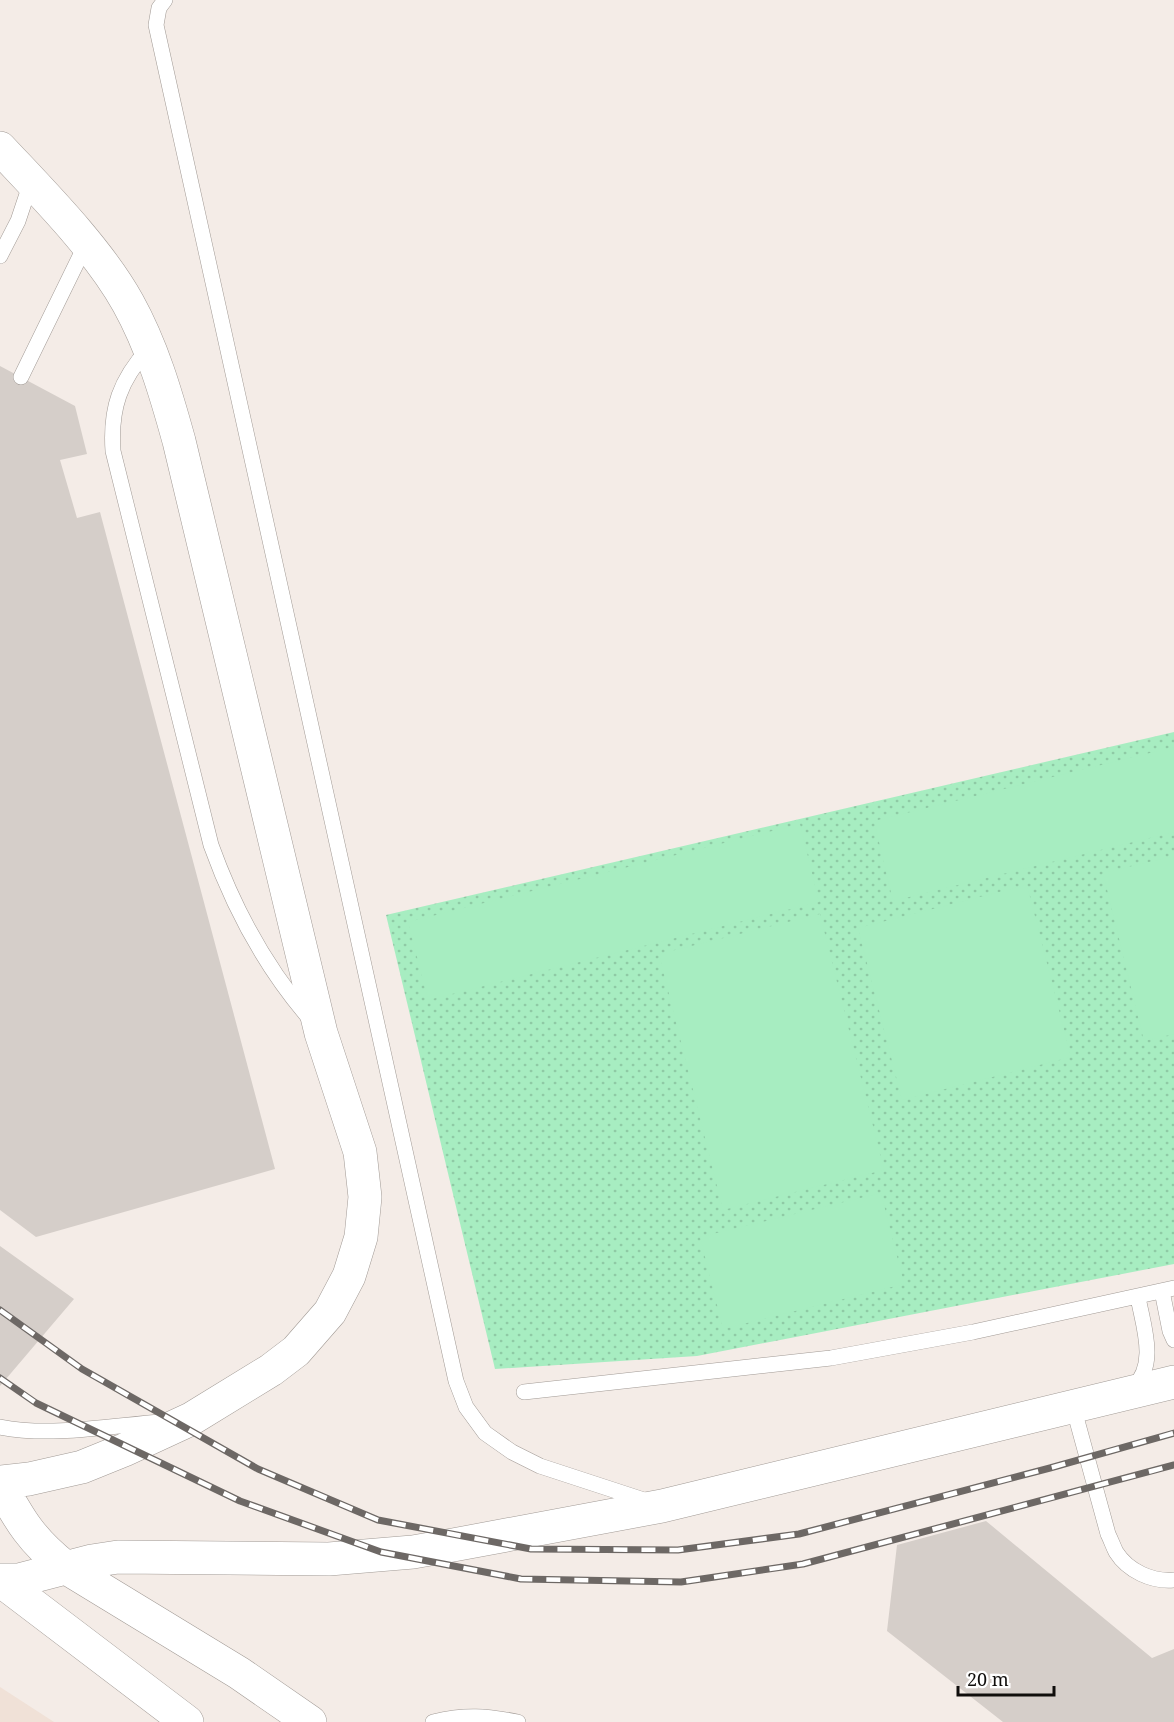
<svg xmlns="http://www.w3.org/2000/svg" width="1174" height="1722" viewBox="0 0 1174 1722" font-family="'Noto Serif',serif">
<defs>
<pattern id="green-dots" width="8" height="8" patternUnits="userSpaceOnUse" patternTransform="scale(1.5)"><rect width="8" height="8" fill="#a7edc1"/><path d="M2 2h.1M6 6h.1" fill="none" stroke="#8fcaa5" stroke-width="1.8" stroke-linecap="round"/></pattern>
</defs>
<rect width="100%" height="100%" fill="#f4ece7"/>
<path fill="#f0e1d7" d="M 0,1687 L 54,1722 L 0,1722 Z"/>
<path fill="url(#green-dots)" d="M 1174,732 L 1174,1264 L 697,1356 L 495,1369 L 386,915 Z"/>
<path fill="#a7edc1" d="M 1174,747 L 1174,832 L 893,901 L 874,821 Z
M 800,824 L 819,902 L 428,1000 L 408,922 Z
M 1174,856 L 1174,1034 L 1144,1041 L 1103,873 Z
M 1027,885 L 1071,1057 L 902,1100 L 858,928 Z
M 820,914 L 884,1170 L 723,1210 L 659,954 Z
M 881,1193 L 904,1284 L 723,1329 L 700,1237 Z"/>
<path fill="#d5cec9" d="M 0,366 L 75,406 L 87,454 L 60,460 L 77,518 L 100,512 L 275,1169 L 36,1237 L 0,1210 Z
M 0,1246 L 74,1299 L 0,1386 Z
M 986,1521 L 1152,1658 L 1174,1649 L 1174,1722 L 1003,1722 L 887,1631 L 897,1545 Z"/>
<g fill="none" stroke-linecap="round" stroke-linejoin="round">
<g stroke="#a19a95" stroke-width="16">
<path id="lane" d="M 165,0 L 159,8 L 156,25 L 456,1381 L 466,1407 L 485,1433 L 512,1452 L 540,1466 L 650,1502
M 0,256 L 18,221 L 31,182
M 149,348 C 120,380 110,408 113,451 L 211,845 C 234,909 265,967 310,1019
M 21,377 L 86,244
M 1162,1291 L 1170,1331 L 1174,1340
M 1133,1388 C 1158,1364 1143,1326 1138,1297
M 524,1392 L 831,1358 L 973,1332 L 1174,1288
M 1073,1406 L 1108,1534 C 1111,1540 1113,1546 1116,1552 C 1128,1571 1152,1582 1174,1580
M 0,1427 C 50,1437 110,1426 161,1422
M 433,1722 C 466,1714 486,1716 518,1722"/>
</g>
<g stroke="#a19a95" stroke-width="34">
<path id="secondary" d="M 0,148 C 43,194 98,249 128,303 C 152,346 166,394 179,441 L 321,1033 L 360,1152 L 365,1197 L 361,1237 L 349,1276 L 330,1312 L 296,1351 L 271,1370 L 191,1419 L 124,1450 L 82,1467 L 29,1479 L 0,1482
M 0,1484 C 20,1521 32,1541 65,1567 L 239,1673 L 310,1722
M 0,1580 L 19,1580 L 92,1561 L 118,1557 L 329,1559 L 413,1552 L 453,1545 L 662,1506 L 1174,1382
M 0,1580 L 187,1722"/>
</g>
<use href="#lane" stroke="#fff" stroke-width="15"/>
<use href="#secondary" stroke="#fff" stroke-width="33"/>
<g stroke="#6d6865" stroke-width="7">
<path id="rail" d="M 0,1310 L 82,1369 L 258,1469 L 378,1520 L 531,1549 L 678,1550 L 799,1534 L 1050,1468 L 1174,1433
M 0,1378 L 36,1403 L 240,1501 L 381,1552 L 521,1579 L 681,1582 L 803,1564 L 1174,1465"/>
</g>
<use href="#rail" stroke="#fff" stroke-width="4.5" stroke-dasharray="14" stroke-linecap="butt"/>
</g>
<path d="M958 1686v9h96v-9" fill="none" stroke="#100e0c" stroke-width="3"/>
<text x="967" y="1686" font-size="18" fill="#100e0c" stroke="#ffffff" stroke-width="4.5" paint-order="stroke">20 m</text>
</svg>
